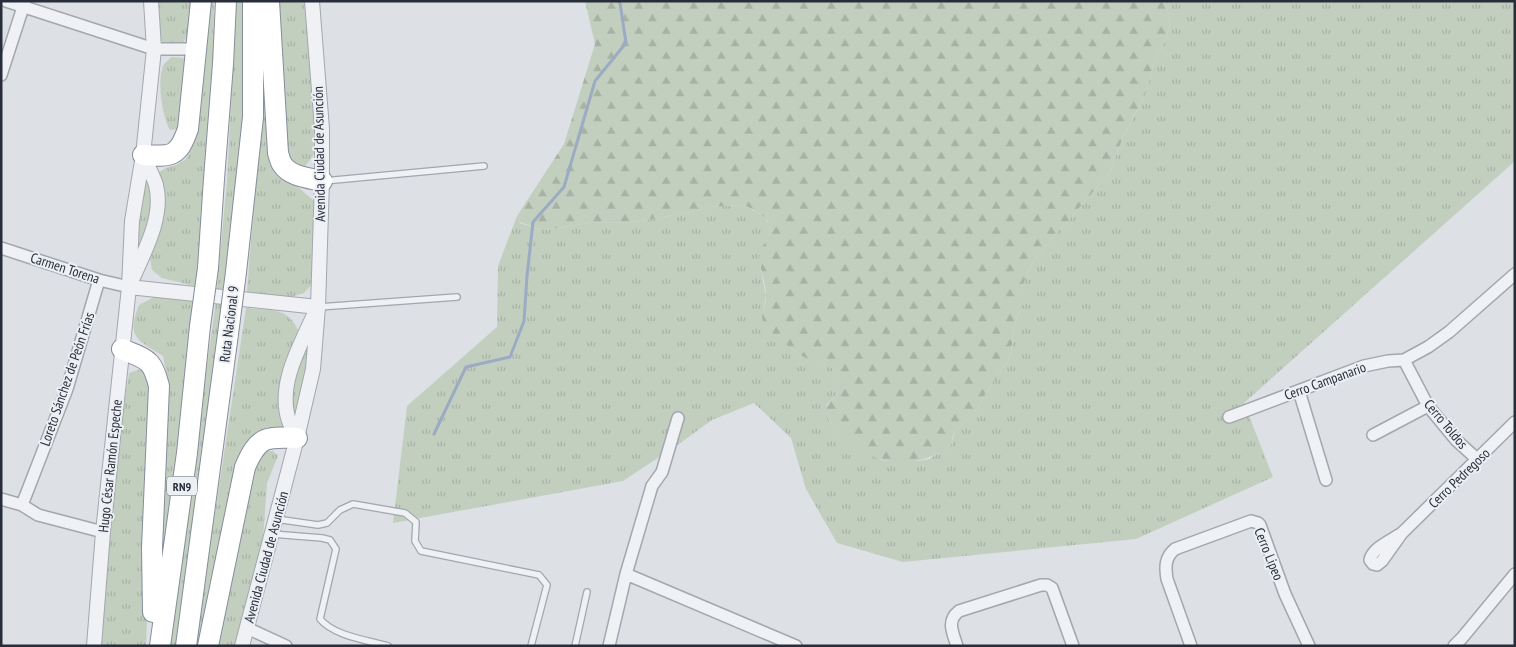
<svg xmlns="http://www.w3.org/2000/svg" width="1516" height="647" viewBox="0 0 1516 647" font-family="'PT Sans Narrow',sans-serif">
<defs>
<pattern id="grass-tufts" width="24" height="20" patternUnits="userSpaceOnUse" patternTransform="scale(1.25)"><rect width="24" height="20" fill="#c2cfbf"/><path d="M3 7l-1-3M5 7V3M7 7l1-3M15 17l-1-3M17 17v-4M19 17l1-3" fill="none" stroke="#a7b2a5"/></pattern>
<pattern id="forest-firs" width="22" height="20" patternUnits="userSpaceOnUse" patternTransform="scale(1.25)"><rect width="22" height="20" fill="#c2cfbf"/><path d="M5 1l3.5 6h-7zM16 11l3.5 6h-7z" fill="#a7b2a5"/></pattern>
</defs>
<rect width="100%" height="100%" fill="#dde0e5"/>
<path fill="url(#grass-tufts)" d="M 158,1 L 194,1 L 190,33 L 182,44 L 166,46 C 155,36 158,15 158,1 Z
M 207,1 L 214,1 L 213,119 L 199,287 L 162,278 L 152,270 L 150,258 L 158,233 L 156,174 L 166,168 L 176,165 L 186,159 L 194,143 L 201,77 Z
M 233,1 L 244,1 L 245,88 L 236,221 L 181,646 L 166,646 L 215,309 L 227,180 L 233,62 Z
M 262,1 L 281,172 L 314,201 L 318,214 L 314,273 L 311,285 L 304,293 L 291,297 L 247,292 L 260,125 Z
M 275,1 L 304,1 L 317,140 L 313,156 L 303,169 L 288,161 Z
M 1165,1 L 1515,1 L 1515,161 L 1244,403 L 1273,477 L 1136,539 L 903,562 L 837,543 L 806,489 L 791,438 L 754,403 L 712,420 L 676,446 L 623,481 L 393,523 L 407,406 L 497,327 L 498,266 L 517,216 L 520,223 L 541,230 L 546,230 L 588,223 L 636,222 L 696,211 L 709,207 L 742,205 L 746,206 L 763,216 L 769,224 L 770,229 L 760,265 L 766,296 L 763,311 L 765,326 L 796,352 L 829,365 C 835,370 842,383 838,392 C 835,397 830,401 826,405 L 828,419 L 839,433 L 857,448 L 882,460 L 891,461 L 917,461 L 929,459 L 951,445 L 955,432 L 973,414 L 980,405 L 985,394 L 1008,361 L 1011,352 L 1014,327 L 1020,309 L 1020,292 L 1030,267 L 1050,240 L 1074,214 L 1110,172 L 1123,137 L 1146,93 L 1155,59 L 1164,44 L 1169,29 L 1170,20 L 1165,6 Z
M 171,57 L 183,58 L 186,63 L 182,123 L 178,129 L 170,130 C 162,116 157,82 163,66 C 164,63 169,60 171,57 Z
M 149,179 L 153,217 L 137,264 C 137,236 132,203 149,179 Z
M 154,297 L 197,302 L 178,463 L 161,563 L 167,376 L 163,356 C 137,340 126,337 139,305 Z
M 246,308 C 270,311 287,306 298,330 L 288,426 L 256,437 L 206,646 L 195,646 Z
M 314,336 L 294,421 L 291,389 L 295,370 L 311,337 Z
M 141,369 L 151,372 L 156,388 L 146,646 L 101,646 C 108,554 113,463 129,373 Z
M 266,451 L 273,451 L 278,456 L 267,483 L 261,567 L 238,646 L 216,646 L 250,469 Z"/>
<path fill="url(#forest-firs)" d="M 585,1 L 1165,1 L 1165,6 L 1170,20 L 1169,29 L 1164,44 L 1155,59 L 1146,93 L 1123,137 L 1110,172 L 1074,214 L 1050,240 L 1030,267 L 1020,292 L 1020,309 L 1014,327 L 1011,352 L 1008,361 L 985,394 L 980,405 L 973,414 L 955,432 L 953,436 L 951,445 C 908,479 846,459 824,410 C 827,402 838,397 839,388 C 839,384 838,380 837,377 C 830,359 820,364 806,358 C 797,353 768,332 764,324 C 759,314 766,307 766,297 C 766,284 761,272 759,259 C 761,242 781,228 760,214 C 754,211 749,206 742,205 L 709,207 L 696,211 L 636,222 L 588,223 L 546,230 L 541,230 L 520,222 L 517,216 L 564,144 L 595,44 Z"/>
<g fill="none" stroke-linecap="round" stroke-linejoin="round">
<path stroke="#9babc3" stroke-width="3" d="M 434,434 L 466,367 L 510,357 L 524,321 L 527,276 L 533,222 L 564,187 L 595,81 L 626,43 L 620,3 L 618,1"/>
<g stroke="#a3a7ae" stroke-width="8">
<path id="service" d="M 324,181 L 484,166
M 319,307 L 457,297
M 276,519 L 318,525 L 327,523 L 340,510 L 353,504 L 405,513 L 416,522 L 415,541 L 421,551 L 539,575 L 547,585 L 531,646
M 272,534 L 322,538 L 330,540 L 336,549 L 320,619 C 334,636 367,640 388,646
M 575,646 L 587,592"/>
</g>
<g stroke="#a3a7ae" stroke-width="14">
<path id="minor" d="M 6,1 L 154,49 L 196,49
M 1,75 L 25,1
M 1,248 L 99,280 L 129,287
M 1404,360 L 1428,406 L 1456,440 L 1478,460
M 1299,391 L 1326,480
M 1229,417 L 1364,366 L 1388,361 L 1404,360 L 1428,347 L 1449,332 L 1515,274
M 1373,435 L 1428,406
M 1,499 L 22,505 L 38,515 L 103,532
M 22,505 L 67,389 L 99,280
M 1402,533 C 1392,540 1372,548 1370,560 L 1373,564 L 1377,565 L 1382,561 L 1402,533 L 1515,422
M 626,574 L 796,646
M 247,628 L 286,646
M 609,646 L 626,574 L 652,486 L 662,472 L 678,418
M 957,646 C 953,633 946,621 959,611 L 1041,585 L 1047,585 L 1052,588 L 1073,646
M 1191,646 L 1167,579 C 1165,567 1165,557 1175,549 L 1251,521 L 1258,523 L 1260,525 L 1285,594 L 1309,646
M 1454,646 L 1462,638 L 1515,574"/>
</g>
<g stroke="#a3a7ae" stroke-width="16">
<path id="tertiary" d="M 132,280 C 144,252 164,217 156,185 C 153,175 147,166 144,156
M 129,287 L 318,307
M 297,438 C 294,433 291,427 289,421 C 277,386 299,348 313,317
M 94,646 L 103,532 L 129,287 L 132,221 L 143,155 L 154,49 L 151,1
M 242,646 L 297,438 L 313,369 L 318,307 L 322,181 L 322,129 L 312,1"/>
</g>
<g stroke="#868d9b" stroke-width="22">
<path id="motorway" d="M 269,1 L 278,153 C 279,156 280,161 282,164 C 290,177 310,178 322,181
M 143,155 C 172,157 178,157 188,129 L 201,1
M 208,268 L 214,179 L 223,64 L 226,1
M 236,272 L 253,117 L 253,1
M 122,349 C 147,360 152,358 159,386 L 152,548 L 153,612
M 160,646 L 187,453 L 200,326
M 186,646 L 228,334
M 208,646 L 245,467 C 259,435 266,437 297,438"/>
</g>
<use href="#service" stroke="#eff1f4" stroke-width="5.5"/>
<use href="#minor" stroke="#eff1f4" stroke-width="11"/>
<use href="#tertiary" stroke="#eff1f4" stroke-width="14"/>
<use href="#motorway" stroke="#fff" stroke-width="20"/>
<g stroke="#868d9b" stroke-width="22" stroke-linecap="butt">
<path id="motorway-bridge" d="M 200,326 L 208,268
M 228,334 L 236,272"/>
</g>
<use href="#motorway-bridge" stroke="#fff" stroke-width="20"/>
</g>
<g text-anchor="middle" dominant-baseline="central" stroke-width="4" stroke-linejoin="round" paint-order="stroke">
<rect fill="#eceff3" stroke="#636772" stroke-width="1" x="167" y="476.5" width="30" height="19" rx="4"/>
<g font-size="12" font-weight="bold" fill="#282d3a">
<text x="182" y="486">RN9</text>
</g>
<g font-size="14" fill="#282d3a" stroke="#eceff3">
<text transform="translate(319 154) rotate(-91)">Avenida Ciudad de Asunción</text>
<text transform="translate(65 268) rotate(18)">Carmen Torena</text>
<text transform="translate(229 324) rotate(-83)">Ruta Nacional 9</text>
<text transform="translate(67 379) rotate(-71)">Loreto Sánchez de Peón Frías</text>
<text transform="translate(1325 381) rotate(-20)">Cerro Campanario</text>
<text transform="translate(1446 424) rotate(50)">Cerro Toldos</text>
<text transform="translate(110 466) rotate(-84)">Hugo César Ramón Espeche</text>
<text transform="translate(1459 478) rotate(-44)">Cerro Pedregoso</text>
<text transform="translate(1269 554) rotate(68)">Cerro Lipeo</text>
<text transform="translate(266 557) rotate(-75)">Avenida Ciudad de Asunción</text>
</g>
</g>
<rect width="1516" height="647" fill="none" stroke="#282d3a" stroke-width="5"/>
</svg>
